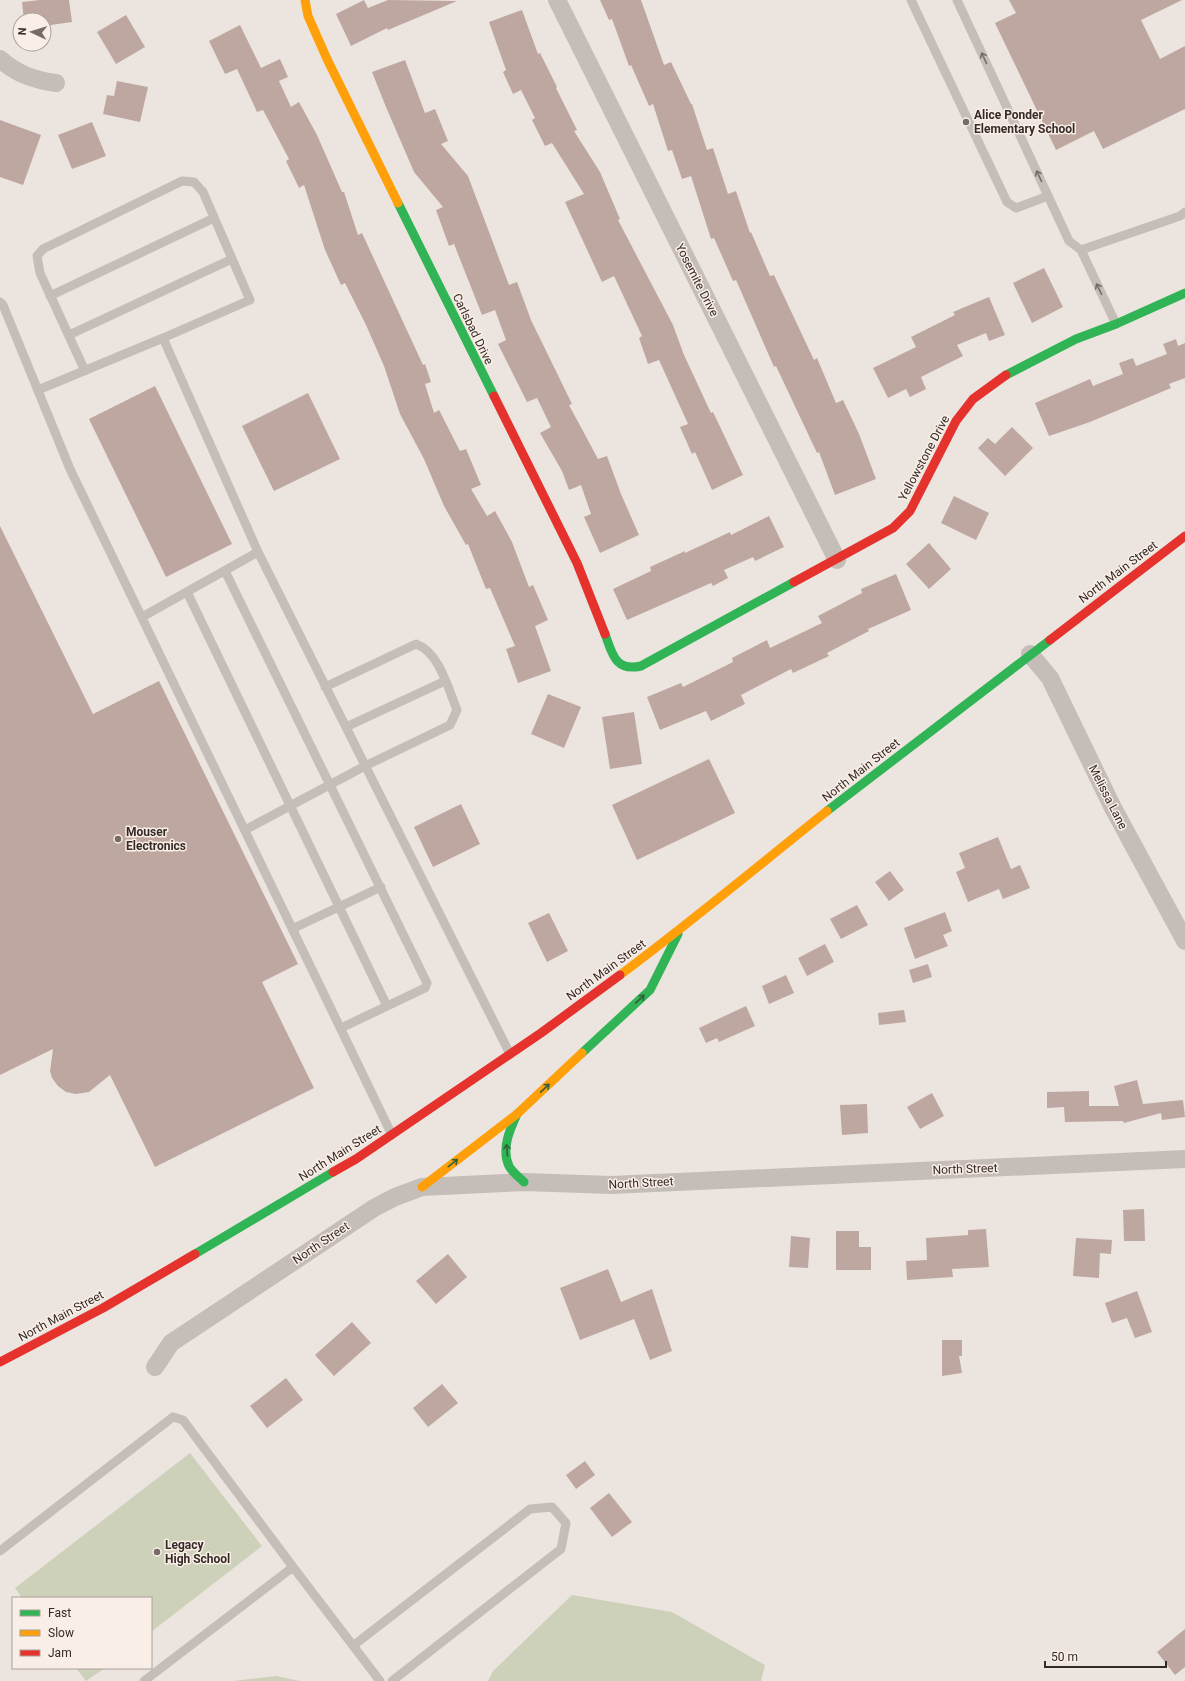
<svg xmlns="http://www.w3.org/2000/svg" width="1185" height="1681" viewBox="0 0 1185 1681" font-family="Roboto,sans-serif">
<rect width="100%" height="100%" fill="#ece5df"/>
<path fill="#ced1b9" d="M 190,1453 L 262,1546 L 151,1632 L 151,1598 L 22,1598 L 15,1588 Z
M 572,1595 L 672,1612 L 765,1665 L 761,1681 L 488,1681 L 493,1671 Z
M 76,1668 L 105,1668 L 86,1681 Z
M 276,1676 L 300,1681 L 233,1681 Z"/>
<path fill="#bfa7a1" d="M 40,0 L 69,0 L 72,22 L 44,26 L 44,20 L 24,20 L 22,2 Z
M 364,0 L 368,8 L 388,0 L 457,1 L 388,30 L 387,28 L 351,46 L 336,14 Z
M 600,0 L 641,0 L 664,65 L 671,62 L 691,104 L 692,104 L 707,150 L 713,148 L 728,194 L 736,191 L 750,233 L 751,232 L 770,276 L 774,275 L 814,360 L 817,358 L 836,403 L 843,400 L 859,434 L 876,479 L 835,495 L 819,452 L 817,453 L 776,366 L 774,367 L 736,280 L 733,281 L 714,238 L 711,239 L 691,176 L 682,179 L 672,150 L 668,151 L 653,104 L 649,106 L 631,65 L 629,66 L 612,19 L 609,20 Z
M 1009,0 L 1182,0 L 1141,20 L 1160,59 L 1185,46 L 1185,109 L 1103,149 L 1094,131 L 1056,150 L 995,23 L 1016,13 Z
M 522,10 L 538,54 L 540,53 L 557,87 L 556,88 L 577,130 L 574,131 L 600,172 L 620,219 L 618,220 L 673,325 L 684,355 L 711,413 L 713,412 L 743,475 L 712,490 L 695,452 L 692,454 L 680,427 L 688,424 L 659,360 L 648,364 L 639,338 L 642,336 L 614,276 L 602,282 L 565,202 L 584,194 L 552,143 L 545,146 L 532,120 L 535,118 L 521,90 L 513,94 L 503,72 L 506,70 L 489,22 Z
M 126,15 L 145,47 L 116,64 L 97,32 Z
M 240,25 L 261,68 L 280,59 L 288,77 L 279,81 L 291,107 L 299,102 L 317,135 L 342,192 L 344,192 L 358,235 L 362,233 L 423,365 L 425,364 L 431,382 L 425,384 L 434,413 L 439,410 L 460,451 L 466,449 L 481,485 L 471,489 L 487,516 L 495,511 L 512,542 L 529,587 L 533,585 L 548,620 L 535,626 L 551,671 L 518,683 L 506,649 L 515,646 L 490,588 L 486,589 L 468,544 L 466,545 L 444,506 L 424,459 L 400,414 L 384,366 L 366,325 L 345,283 L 341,285 L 325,250 L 304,185 L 299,188 L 286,161 L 289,159 L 263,110 L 257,112 L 237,69 L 225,74 L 209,41 Z
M 405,60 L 425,113 L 435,109 L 448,141 L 441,144 L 468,176 L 509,285 L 517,282 L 531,320 L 572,404 L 569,405 L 598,459 L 607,456 L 621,494 L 639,535 L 600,553 L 584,517 L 591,514 L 581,485 L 569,490 L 562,471 L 540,433 L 551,427 L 537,398 L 527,402 L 498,344 L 506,340 L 495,310 L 482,315 L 454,244 L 449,246 L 436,210 L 443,207 L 414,172 L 386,107 L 372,72 Z
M 117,81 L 148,87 L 140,122 L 103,114 L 107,95 L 114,96 Z
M 0,120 L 41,135 L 23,185 L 0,177 Z
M 92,122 L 106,156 L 72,169 L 58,135 Z
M 1044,268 L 1063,307 L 1032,323 L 1013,283 Z
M 989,297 L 1005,335 L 989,341 L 986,333 L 957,345 L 963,356 L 921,377 L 926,389 L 910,397 L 906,389 L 888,398 L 873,368 L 916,347 L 911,337 L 955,315 L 953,312 Z
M 1176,339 L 1178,346 L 1185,343 L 1185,378 L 1169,384 L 1171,388 L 1090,422 L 1049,436 L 1035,403 L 1090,379 L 1093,386 L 1123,374 L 1119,363 L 1133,358 L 1136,366 L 1167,354 L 1163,344 Z
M 155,386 L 232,544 L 166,577 L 89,419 Z
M 308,393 L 340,459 L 274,491 L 242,426 Z
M 1012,427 L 1033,448 L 1005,476 L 978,448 L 988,438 L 995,444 Z
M 954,496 L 989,513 L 976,540 L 941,523 Z
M 769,516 L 784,547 L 755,561 L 753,557 L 724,570 L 728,578 L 713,586 L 711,583 L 627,620 L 613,589 L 651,571 L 650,567 L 685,551 L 685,553 L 730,532 L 731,535 Z
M 0,526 L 93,714 L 159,681 L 298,964 L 262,982 L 314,1088 L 155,1167 L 110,1075 L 89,1092 L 76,1094 L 66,1092 L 58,1086 L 52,1078 L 50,1071 L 53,1049 L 0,1075 Z
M 929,543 L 951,569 L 929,589 L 906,564 Z
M 896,574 L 911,610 L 868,629 L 869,631 L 827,653 L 829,656 L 793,673 L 791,669 L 741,695 L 745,704 L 711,721 L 706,711 L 660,730 L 647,697 L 681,683 L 683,687 L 733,662 L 732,658 L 767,640 L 770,648 L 822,623 L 818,616 L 862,593 L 861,589 Z
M 548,694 L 581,707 L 564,748 L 531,734 Z
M 634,712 L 642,764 L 610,769 L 602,717 Z
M 709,759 L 735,813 L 637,860 L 612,805 Z
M 461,804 L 480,844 L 433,867 L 414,827 Z
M 998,837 L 1011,869 L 1020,865 L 1030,888 L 1003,899 L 999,889 L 968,902 L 956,872 L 965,868 L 959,853 Z
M 890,871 L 904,890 L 889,901 L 875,882 Z
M 857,905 L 868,925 L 841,939 L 830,919 Z
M 945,912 L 952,931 L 943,935 L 948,946 L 915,959 L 904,928 Z
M 549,913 L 568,951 L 547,962 L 528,923 Z
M 825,944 L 834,962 L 807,976 L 798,958 Z
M 928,964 L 932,977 L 913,983 L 909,970 Z
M 786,975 L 794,993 L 769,1004 L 762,986 Z
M 746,1006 L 755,1026 L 719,1042 L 717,1038 L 706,1043 L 699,1028 Z
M 904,1010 L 906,1022 L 879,1025 L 878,1013 Z
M 1137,1080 L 1143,1104 L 1183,1100 L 1185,1117 L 1162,1120 L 1161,1113 L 1124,1123 L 1123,1121 L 1065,1122 L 1064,1107 L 1047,1108 L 1047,1092 L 1089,1091 L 1089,1106 L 1119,1106 L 1114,1086 Z
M 932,1093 L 944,1116 L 920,1129 L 907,1107 Z
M 867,1104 L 868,1133 L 842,1135 L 840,1105 Z
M 1144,1209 L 1145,1241 L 1124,1241 L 1123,1210 Z
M 986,1229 L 989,1267 L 952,1269 L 953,1277 L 907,1280 L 906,1261 L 927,1260 L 926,1238 L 968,1235 L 968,1230 Z
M 836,1231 L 859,1231 L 859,1247 L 871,1247 L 871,1270 L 836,1270 Z
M 791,1236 L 810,1238 L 808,1268 L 789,1267 Z
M 1076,1238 L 1112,1240 L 1111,1254 L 1100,1253 L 1099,1278 L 1073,1276 Z
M 448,1254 L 467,1277 L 436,1304 L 416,1281 Z
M 608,1269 L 621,1302 L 652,1289 L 672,1351 L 650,1360 L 634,1319 L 580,1340 L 560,1288 Z
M 1137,1291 L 1152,1332 L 1135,1338 L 1127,1318 L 1112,1323 L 1105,1303 Z
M 352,1322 L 371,1343 L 334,1376 L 315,1355 Z
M 942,1340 L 962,1340 L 962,1356 L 959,1356 L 962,1373 L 942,1376 Z
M 286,1378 L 303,1400 L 267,1428 L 250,1406 Z
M 442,1384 L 458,1403 L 428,1427 L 413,1408 Z
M 585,1461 L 595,1475 L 576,1489 L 566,1475 Z
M 609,1493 L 632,1522 L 612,1537 L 590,1508 Z
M 1185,1629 L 1185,1667 L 1175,1675 L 1157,1652 Z"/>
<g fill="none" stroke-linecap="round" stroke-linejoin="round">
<path stroke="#c5bdb8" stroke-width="9" d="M 911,0 L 1007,202 L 1016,208 L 1048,196
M 957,0 L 1069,241 L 1081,250 L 1116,324
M 1081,250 L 1180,216 L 1185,212
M 50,296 L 214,218
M 0,302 L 3,305 L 70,469 L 392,1135
M 69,335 L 232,259
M 85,371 L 40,273 L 37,256 L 43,249 L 182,181 L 194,182 L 203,192 L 250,300 L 163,338
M 38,390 L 163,338 L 258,552
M 225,571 L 427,983 L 425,988 L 341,1028
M 187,592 L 387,1006
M 142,617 L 258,552 L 510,1054
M 346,727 L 445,681
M 245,830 L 365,766 L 450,725 L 457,710 C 448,688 439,652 416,644 L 325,687
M 292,929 L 381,887
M 0,1551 L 173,1417 L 183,1420 L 293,1567 L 144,1681
M 293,1567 L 380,1681
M 354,1645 L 530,1509 L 552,1507 L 566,1523 L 561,1549 L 392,1681"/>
<path stroke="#c5bdb8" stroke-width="18" d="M 557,0 L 837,560
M 0,59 C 17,74 34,80 56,83
M 1030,654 L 1050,678 L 1112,806 L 1185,941
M 155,1367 L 171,1343 L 374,1208 L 395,1197 L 422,1187 L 524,1182 L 611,1185 L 1185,1159"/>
<path stroke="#30b455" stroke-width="9" d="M 398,203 L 494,396
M 1006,375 L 1076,339 L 1116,324 L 1185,293
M 605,634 C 612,653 615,672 641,666 L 794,582
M 827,811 L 1050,640
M 582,1053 L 650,990 L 678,934
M 517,1114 C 510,1129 501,1149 509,1166 C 512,1172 519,1177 524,1182
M 195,1254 L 333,1172"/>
<path stroke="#ff9f0a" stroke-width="9" d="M 305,0 L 308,16 L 327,59 L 398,203
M 620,975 C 691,922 758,866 827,811
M 422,1187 L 517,1114 L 582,1053"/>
<path stroke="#e5322d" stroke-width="9" d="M 494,396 L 577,563 L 605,634
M 794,582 L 893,528 L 910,511 L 956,421 L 973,399 L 1006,375
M 1050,640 L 1185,536
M 333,1172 L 356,1159 L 541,1033 L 620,975
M 0,1362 L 103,1308 L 195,1254"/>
</g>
<defs><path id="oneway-shaft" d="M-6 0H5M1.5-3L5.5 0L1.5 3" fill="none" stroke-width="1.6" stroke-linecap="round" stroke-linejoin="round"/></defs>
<g stroke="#766c68">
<use href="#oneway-shaft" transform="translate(984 58) rotate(-115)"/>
<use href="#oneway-shaft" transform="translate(1039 176) rotate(-115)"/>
<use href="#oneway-shaft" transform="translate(1099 289) rotate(-116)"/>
</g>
<g stroke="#336139">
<use href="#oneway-shaft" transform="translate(640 999) rotate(-43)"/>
<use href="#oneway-shaft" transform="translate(545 1088) rotate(-43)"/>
<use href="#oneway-shaft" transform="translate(507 1150) rotate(-94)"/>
<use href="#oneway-shaft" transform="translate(453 1163) rotate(-38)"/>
</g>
<g fill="#756b67" stroke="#f9efe6" stroke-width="1.5">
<circle cx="966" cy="122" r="4"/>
<circle cx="118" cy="839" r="4"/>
<circle cx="157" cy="1552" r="4"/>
</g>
<g text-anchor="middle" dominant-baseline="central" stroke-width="3" stroke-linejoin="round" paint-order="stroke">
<g font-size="12" font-weight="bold" fill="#352a27" stroke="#f9efe6" text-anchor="start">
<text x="974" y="115">Alice Ponder<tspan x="974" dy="14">Elementary School</tspan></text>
<text x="126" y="832">Mouser<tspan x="126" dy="14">Electronics</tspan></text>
<text x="165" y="1545">Legacy<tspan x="165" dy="14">High School</tspan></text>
</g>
<g font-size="12" fill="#352a27" stroke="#f9efe6">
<text transform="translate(697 280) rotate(63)">Yosemite Drive</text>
<text transform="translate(473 329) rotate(64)">Carlsbad Drive</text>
<text transform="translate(924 458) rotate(-62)">Yellowstone Drive</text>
<text transform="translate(1118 572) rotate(-37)">North Main Street</text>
<text transform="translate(861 770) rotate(-38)">North Main Street</text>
<text transform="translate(1108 797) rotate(63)">Melissa Lane</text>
<text transform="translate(606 970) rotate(-36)">North Main Street</text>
<text transform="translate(340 1153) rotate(-32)">North Main Street</text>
<text transform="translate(965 1169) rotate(-2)">North Street</text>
<text transform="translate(641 1183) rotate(-3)">North Street</text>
<text transform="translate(321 1243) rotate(-34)">North Street</text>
<text transform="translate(61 1316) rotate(-28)">North Main Street</text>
</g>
</g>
<rect x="12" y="1597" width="140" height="72" fill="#f9efe6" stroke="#aba09a"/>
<rect x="20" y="1610" width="20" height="6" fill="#30b455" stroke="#aba09a"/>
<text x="48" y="1617" font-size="12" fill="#352a27">Fast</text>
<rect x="20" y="1630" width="20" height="6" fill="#ff9f0a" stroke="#aba09a"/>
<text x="48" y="1637" font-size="12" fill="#352a27">Slow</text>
<rect x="20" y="1650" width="20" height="6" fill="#e5322d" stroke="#aba09a"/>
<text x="48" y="1657" font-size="12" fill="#352a27">Jam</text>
<g transform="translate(32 32) rotate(274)"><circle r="19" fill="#f9efe6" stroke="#aba09a"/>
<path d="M0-3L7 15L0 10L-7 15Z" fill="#756b67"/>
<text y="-6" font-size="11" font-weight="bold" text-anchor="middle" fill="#352a27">N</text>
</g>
<path d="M1045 1661v6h121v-6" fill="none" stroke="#352a27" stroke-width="2"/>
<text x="1051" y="1661" font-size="12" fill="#352a27" stroke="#f9efe6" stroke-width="3" paint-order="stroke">50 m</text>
</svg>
